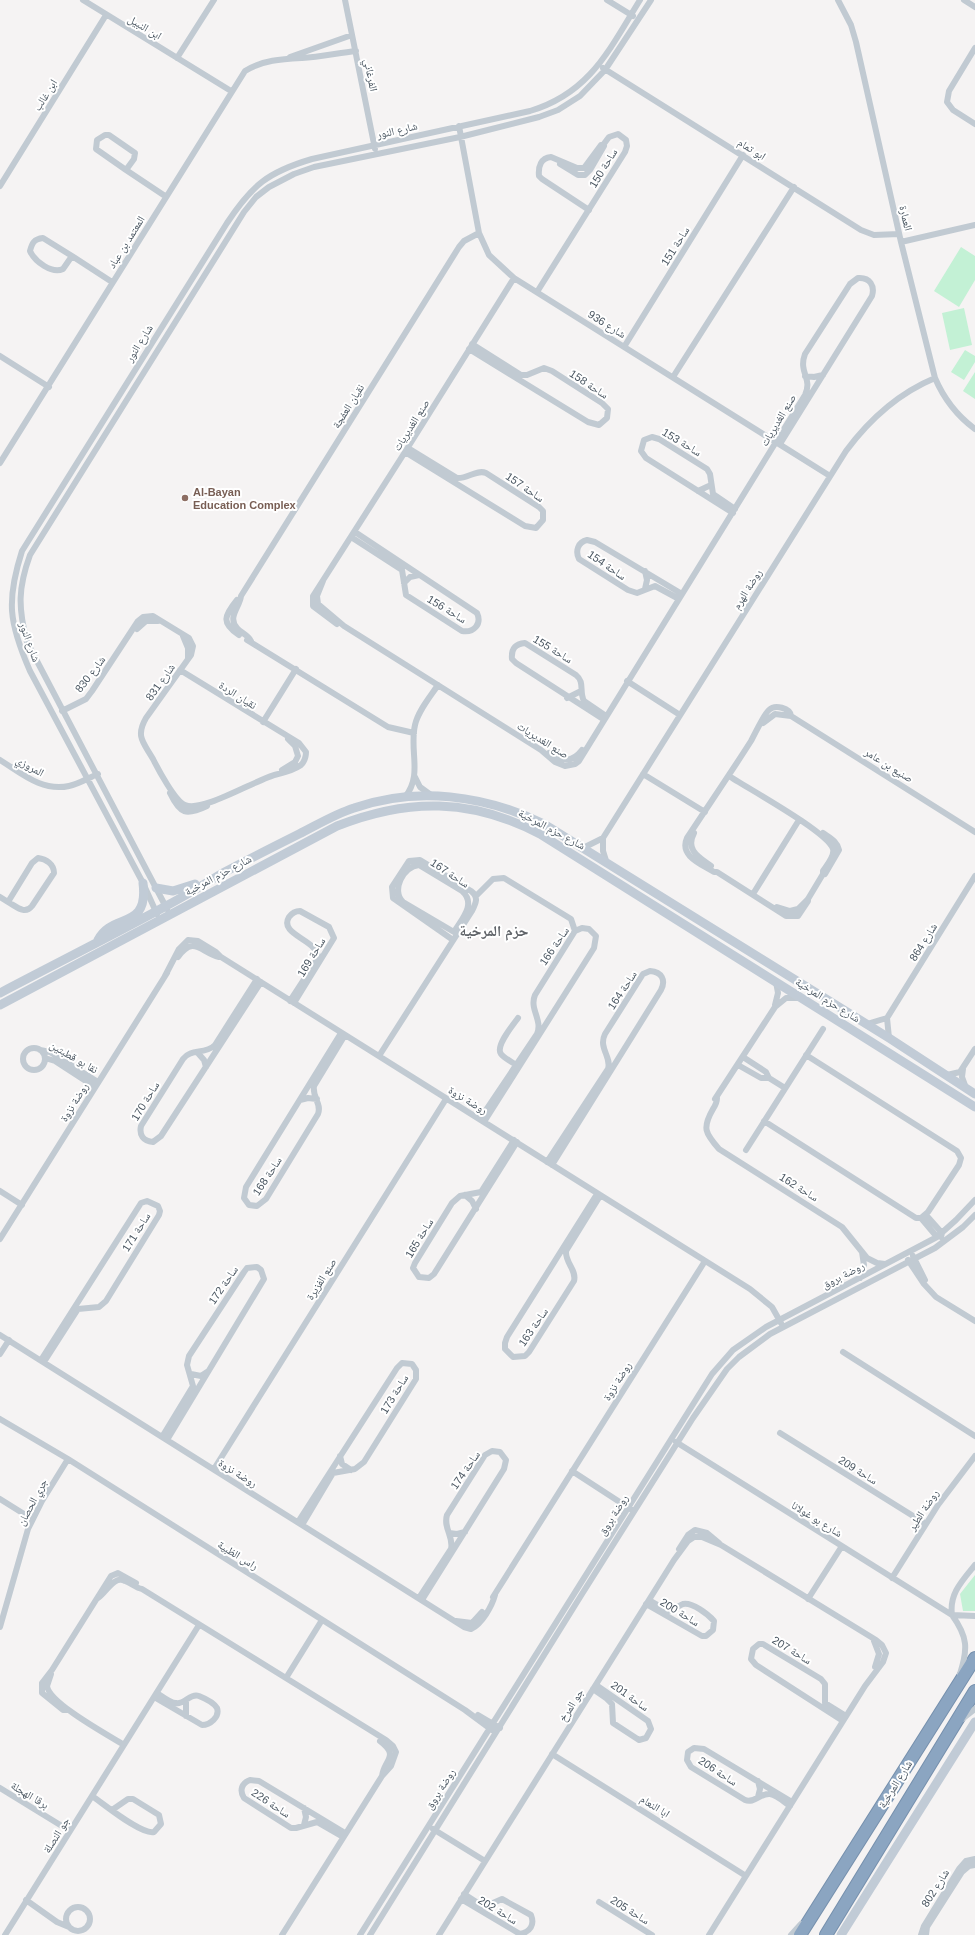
<svg xmlns="http://www.w3.org/2000/svg" width="975" height="1935" viewBox="0 0 975 1935" font-family="Arial,'Noto Naskh Arabic',sans-serif">
<rect width="100%" height="100%" fill="#f5f3f3"/>
<path fill="#c3f1d5" d="M 961,247 L 975,256 L 975,280 L 959,307 L 934,291 Z
M 964,308 L 972,345 L 950,350 L 942,313 Z
M 965,350 L 975,356 L 975,362 L 964,380 L 951,372 Z
M 975,372 L 975,399 L 963,391 Z
M 975,1575 L 975,1611 L 963,1611 L 960,1594 Z"/>
<g fill="none" stroke-linecap="round" stroke-linejoin="round">
<g stroke="#7690ad" stroke-width="14">
<path id="highway" d="M 800,1935 L 975,1658
M 826,1935 L 975,1691"/>
</g>
<path stroke="#c1cad2" stroke-width="6" d="M 83,0 L 231,91
M 345,0 L 375,149
M 607,0 L 633,16
M 838,0 L 851,25 L 856,42 L 901,242 L 935,378 C 944,399 956,415 975,429
M 964,0 L 975,7
M 975,48 L 949,91 L 947,102 L 953,110 L 975,124
M 290,57 L 352,35
M 177,58 L 214,0
M 603,68 L 861,230 L 874,235 L 899,234
M 459,126 L 479,233 L 489,255 L 514,278 L 830,476
M 105,135 L 109,135 L 135,153 L 134,159 L 126,170 L 96,149 L 97,140 Z
M 560,164 L 578,175 L 585,175 L 590,170 L 604,146
M 126,170 L 165,196
M 0,186 L 106,15
M 43,238 L 72,256 L 63,269 C 52,274 35,262 30,251 C 32,243 34,239 43,238 Z
M 901,242 L 975,225
M 72,256 L 112,282
M 537,292 L 625,152 L 627,146 L 626,140 L 618,134 L 609,137 L 603,145 L 601,145 L 584,168 L 577,168 L 551,157 C 541,158 538,166 539,176 L 542,179 L 589,210
M 624,347 L 743,155
M 469,349 L 588,422 L 599,425 L 607,418 L 608,409 L 602,403 L 552,371 L 544,368 L 527,375 L 521,375 L 472,344
M 0,356 L 49,387
M 805,376 L 814,377 L 823,375
M 673,377 L 794,187
M 405,452 L 525,526 L 536,528 L 543,520 L 543,511 L 539,507 L 486,473 C 477,469 467,479 457,478 L 408,448
M 0,463 L 245,71 C 262,60 283,59 302,58 C 320,57 338,53 356,51
M 698,491 L 711,485
M 733,513 L 646,458 L 641,451 L 644,440 L 652,437 L 659,439 L 707,469 L 710,474 L 713,494 L 735,509
M 351,537 L 402,570 L 406,595 L 462,631 C 474,633 482,624 477,613 L 355,532
M 645,571 L 647,580 L 645,589
M 323,581 L 317,596 L 318,604 L 344,626 L 541,750 L 555,762 L 565,766 L 575,764 L 579,761 L 805,395 C 813,378 798,373 805,354 L 850,284 L 858,278 C 870,277 875,286 872,296 L 780,444
M 404,583 L 410,577 L 419,575
M 679,599 L 655,586 L 637,593 L 628,590 L 579,559 C 575,551 578,542 587,540 L 595,542 L 682,594
M 237,600 C 224,616 221,623 239,635
M 337,624 L 313,606 L 313,596 L 405,452 L 514,278
M 137,629 L 146,621 L 158,621
M 183,636 L 188,648 L 188,658
M 247,640 L 388,727 L 414,733
M 251,641 C 248,635 241,633 237,628 C 227,617 240,607 241,596 L 459,247 L 464,241 L 479,233
M 627,681 L 680,715
M 567,698 L 581,691
M 62,711 L 86,699 L 92,691 L 138,621 L 143,617 L 153,616 L 189,638 L 193,646 L 191,655 L 146,718 C 135,737 144,743 153,759 C 158,769 175,801 185,805 C 203,813 258,778 278,774 C 286,772 294,770 301,765 C 305,761 306,757 306,752 L 299,743 L 180,670
M 791,716 C 790,708 775,704 769,710 C 764,714 755,734 751,741 C 730,774 708,806 687,838 C 679,856 701,864 714,872 L 717,872 L 786,916 L 798,916 L 808,901 L 808,899
M 603,719 L 516,663 L 512,659 C 511,649 515,644 525,643 L 576,675 C 585,682 579,692 584,701 L 606,716
M 263,722 L 296,669
M 763,723 L 775,714 L 791,716 L 975,832
M 549,753 C 562,761 572,763 582,750
M 0,760 C 21,773 42,792 69,786 C 79,784 88,778 98,774
M 282,770 L 295,762 L 298,756 L 295,746 L 288,739
M 643,774 L 705,812
M 729,776 C 747,788 828,832 833,849 C 835,856 827,865 823,871 L 823,874 L 808,899 L 798,909 L 790,911 L 777,907
M 415,777 L 420,787 L 431,795
M 170,793 C 180,814 186,816 207,806
M 405,797 C 423,775 409,751 415,725 C 418,711 430,697 438,685
M 694,833 C 685,850 699,857 711,866
M 823,833 C 830,838 837,841 839,850 L 825,874
M 583,848 L 603,838
M 38,858 C 46,859 54,864 54,873 L 32,906 C 25,915 17,907 8,902 L 32,863 Z
M 607,864 L 603,851 L 603,838 L 846,451 C 869,420 899,393 935,378
M 419,865 L 462,891 C 477,904 461,920 454,932 L 403,902 C 391,891 403,866 419,865 Z
M 753,894 L 799,820
M 476,896 L 493,879 L 504,878 L 571,919 L 575,931
M 0,897 L 8,902
M 167,909 L 27,642 C 18,608 18,588 30,555 L 244,212 L 256,197 L 269,187 L 294,174 L 314,167 L 460,137 L 539,117 L 558,110 L 580,96 L 605,70 L 651,0
M 157,914 L 143,883 L 30,671 C 9,623 6,601 22,551 L 227,223 C 252,185 268,172 312,159 L 530,111 C 590,93 609,50 640,0
M 178,957 C 194,935 200,952 219,957
M 165,976 L 179,949 L 188,940 L 198,941 L 216,952 L 221,957 L 750,1289 L 772,1307 L 781,1323
M 257,979 L 215,1045 C 205,1055 191,1048 183,1059 L 141,1126 C 139,1135 143,1141 153,1142 L 161,1136 L 261,982
M 290,1001 L 318,958 C 319,940 278,935 289,917 C 292,913 295,911 300,911 L 329,927 L 334,938 L 294,1003
M 775,1005 L 778,993 L 776,982
M 887,1018 L 889,1038
M 867,1024 L 887,1018 L 975,876
M 341,1033 L 246,1187 L 244,1198 L 249,1205 L 257,1206 L 266,1199 L 318,1114 C 322,1104 312,1097 314,1086 L 345,1035
M23 1059a11 11 0 1 1 22 0a11 11 0 1 1-22 0Z
M 40,1050 L 50,1052 L 98,1082
M 197,1052 L 204,1060 L 206,1067
M 379,1056 L 472,911 C 476,903 479,897 471,891 L 420,860 L 409,861 L 392,887 L 393,898 L 453,940
M 743,1057 L 766,1072 L 769,1078 L 785,1088
M 45,1058 L 55,1061 L 95,1087
M 516,1065 C 512,1062 504,1058 501,1054 C 495,1046 513,1025 518,1018
M 738,1065 L 761,1078 L 769,1078
M 963,1069 L 962,1077 L 966,1088
M 947,1075 L 960,1072 L 975,1049
M 717,1098 C 717,1102 715,1106 713,1109 C 702,1128 705,1133 719,1149 L 842,1227 L 867,1258 L 877,1263 L 885,1264
M 715,1099 L 775,1007 L 786,998 L 799,998
M 300,1100 L 308,1098 L 317,1099
M 480,1119 L 537,1034 C 543,1020 529,1009 535,995 L 575,931 L 582,928 L 589,929 L 596,936 L 594,948 L 484,1122
M 764,1121 L 916,1218 L 921,1218 L 928,1212 L 959,1165 L 961,1158 L 957,1151 L 806,1055
M 514,1140 L 481,1192 L 460,1196 L 452,1203 L 415,1263 L 413,1268 L 419,1277 L 429,1278 L 434,1274 L 517,1142
M 746,1150 L 823,1029
M 547,1162 L 608,1069 C 612,1057 598,1048 605,1034 L 643,974 L 650,971 C 662,972 666,980 661,990 L 552,1165
M 0,1191 L 22,1205
M 597,1194 L 507,1337 L 505,1343 L 505,1349 L 513,1357 L 525,1356 L 529,1352 L 574,1281 C 577,1270 565,1263 566,1251 L 600,1196
M 465,1195 L 472,1201 L 476,1209
M 926,1215 L 942,1233 L 941,1237
M 921,1218 L 937,1237
M 0,1239 L 167,973
M 913,1256 L 925,1280
M 908,1260 L 924,1284 L 936,1297 L 975,1321
M 860,1278 L 864,1265 L 862,1252
M 0,1335 L 464,1627 L 471,1629 C 482,1624 492,1606 495,1595
M 843,1352 L 975,1436
M 0,1354 L 9,1340
M 41,1360 L 141,1203 L 147,1201 L 158,1206 L 160,1211 L 159,1215 L 106,1301 L 99,1307 L 78,1309 L 44,1362
M 191,1374 L 201,1376 L 207,1372
M 0,1419 L 68,1459 L 465,1710 L 492,1730
M 780,1433 L 926,1524
M 162,1437 L 193,1386 L 187,1365 L 189,1356 L 244,1272 L 247,1268 L 257,1267 L 261,1270 L 264,1279 L 167,1440
M 676,1442 L 952,1615 C 968,1637 968,1649 960,1674
M 340,1456 L 342,1464 L 351,1470
M 214,1469 L 446,1099
M 572,1471 L 632,1510
M 0,1499 L 32,1519
M 298,1522 L 397,1368 L 402,1363 L 412,1364 L 416,1370 L 416,1379 L 364,1462 L 355,1469 L 333,1473 L 302,1525
M 449,1533 L 457,1534 L 465,1532
M 679,1549 L 688,1535 L 695,1530 L 707,1533 L 719,1543
M 892,1578 L 938,1505 L 975,1456
M 493,1597 L 705,1261
M 98,1598 C 106,1593 114,1575 125,1581 C 131,1583 136,1588 142,1589 L 386,1740 L 393,1746 L 396,1752 L 391,1766 L 382,1776
M 419,1598 L 451,1549 C 454,1537 443,1528 447,1515 L 485,1455 L 492,1451 L 500,1452 L 506,1460 L 504,1469 L 422,1600
M 808,1599 L 842,1546
M 646,1604 L 702,1636 L 706,1636 L 713,1630 L 714,1621 C 708,1614 692,1602 683,1604 C 678,1606 674,1610 668,1611 L 649,1600
M 952,1615 C 949,1594 962,1581 975,1565
M 952,1615 L 975,1616
M 456,1621 L 472,1623 L 482,1612
M 0,1627 L 28,1529 L 42,1501 L 68,1459
M 874,1641 L 879,1654 L 875,1667
M 51,1674 L 47,1686 C 49,1703 108,1735 124,1745
M 286,1678 L 322,1620
M 593,1689 L 606,1698 L 612,1704 L 613,1723 L 639,1740 L 646,1738 L 651,1729 L 648,1721 L 596,1685
M 154,1697 L 202,1725 C 210,1725 220,1717 217,1708 C 214,1703 204,1698 199,1696 C 190,1693 184,1705 176,1703 C 170,1703 162,1696 157,1693
M 186,1700 L 186,1716
M 67,1710 L 63,1710 L 42,1693 L 42,1683 L 52,1670 L 111,1576 L 118,1573 L 136,1583
M 478,1715 L 500,1728
M 962,1719 L 975,1709
M 843,1721 L 756,1665 L 751,1659 L 753,1649 L 759,1644 L 763,1644 L 821,1679 L 825,1684 L 825,1703 L 846,1716
M 552,1754 L 746,1876
M 758,1781 L 760,1789 L 758,1797
M 0,1788 L 70,1831
M 92,1796 C 104,1804 141,1835 154,1832 L 161,1824 L 159,1815 L 133,1799 L 128,1799 L 112,1810
M 790,1806 C 784,1802 777,1795 770,1794 C 760,1793 754,1804 745,1800 L 691,1767 L 687,1760 L 688,1752 L 694,1748 L 704,1749 L 792,1802
M 304,1825 L 306,1817 L 304,1808
M 433,1829 L 485,1861
M 343,1837 L 317,1822 L 296,1828 L 291,1828 L 244,1798 C 239,1790 242,1783 250,1780 L 259,1781 L 345,1833
M 461,1899 L 520,1934 C 530,1932 535,1925 531,1915 L 502,1899 L 484,1907 L 464,1894
M 26,1900 L 57,1922 L 69,1927
M 599,1902 L 652,1935
M66 1919a12 12 0 1 1 24 0a12 12 0 1 1-24 0Z
M 5,1935 L 199,1625
M 282,1935 L 382,1776 C 384,1760 400,1756 380,1741
M 360,1935 L 712,1374 L 733,1350 L 766,1327 L 937,1237 L 956,1220 L 975,1200
M 370,1935 L 582,1594 L 693,1418 L 727,1369 L 739,1357 L 770,1334 L 935,1248 L 963,1227 L 975,1215
M 439,1935 L 674,1560 L 688,1541 L 694,1537 L 702,1537 L 721,1545 L 876,1640 L 882,1645 L 886,1653 L 883,1662 L 865,1686 L 709,1935
M 791,1935 L 801,1924
M 921,1935 L 924,1926 L 959,1869 L 966,1861 L 975,1859
M 926,1935 L 927,1927 L 962,1872 L 969,1866 L 975,1865"/>
<path stroke="#c1cbd6" stroke-width="9" d="M 156,888 L 173,891 L 195,884
M 98,940 C 112,912 149,931 143,883
M 0,993 C 55,964 111,936 166,906 C 185,896 203,885 221,874 C 247,860 273,847 299,834 C 317,825 335,814 354,808 C 417,786 484,795 544,824 L 889,1038 L 975,1094
M 0,1005 L 337,826 C 408,798 471,798 540,834 L 975,1107
M 841,1935 L 975,1722"/>
<use href="#highway" stroke="#8ba5c1" stroke-width="12"/>
</g>
<circle fill="#8d6e63" stroke="#fff" stroke-width="1.5" cx="185" cy="498" r="4"/>
<g text-anchor="middle" dominant-baseline="central" stroke-width="4" stroke-linejoin="round" paint-order="stroke">
<g font-size="11" fill="#4a5661" stroke="#fff">
<text transform="translate(145 27) rotate(31)">ابن النبيل</text>
<text transform="translate(371 75) rotate(79)">الفرغاني</text>
<text transform="translate(45 95) rotate(-58)">ابن غالب</text>
<text transform="translate(397 130) rotate(-13)">شارع النور</text>
<text transform="translate(752 149) rotate(32)">ابو تمام</text>
<text transform="translate(603 168) rotate(-59)">ساحة 150</text>
<text transform="translate(906 218) rotate(77)">العمارة</text>
<text transform="translate(126 242) rotate(-58)">المعتمد بن عباد</text>
<text transform="translate(675 246) rotate(-58)">ساحة 151</text>
<text transform="translate(607 324) rotate(32)">شارع 936</text>
<text transform="translate(139 343) rotate(-58)">شارع النور</text>
<text transform="translate(589 384) rotate(33)">ساحة 158</text>
<text transform="translate(348 406) rotate(-58)">نقيان العفجة</text>
<text transform="translate(778 420) rotate(-59)">صنع الغديريات</text>
<text transform="translate(411 425) rotate(-58)">صنع الغديريات</text>
<text transform="translate(682 442) rotate(31)">ساحة 153</text>
<text transform="translate(525 487) rotate(34)">ساحة 157</text>
<text transform="translate(607 565) rotate(34)">ساحة 154</text>
<text transform="translate(747 589) rotate(-58)">روضة الهرم</text>
<text transform="translate(447 609) rotate(31)">ساحة 156</text>
<text transform="translate(30 642) rotate(70)">شارع النور</text>
<text transform="translate(553 649) rotate(31)">ساحة 155</text>
<text transform="translate(90 674) rotate(-53)">شارع 830</text>
<text transform="translate(160 682) rotate(-55)">شارع 831</text>
<text transform="translate(238 695) rotate(32)">نقيان الردة</text>
<text transform="translate(543 740) rotate(32)">صنع الغديريات</text>
<text transform="translate(889 765) rotate(32)">صنيع بن عامر</text>
<text transform="translate(30 766) rotate(29)">المروزي</text>
<text transform="translate(552 829) rotate(28)">شارع حزم المرخية</text>
<text transform="translate(450 873) rotate(33)">ساحة 167</text>
<text transform="translate(218 875) rotate(-28)">شارع حزم المرخية</text>
<text transform="translate(923 942) rotate(-58)">شارع 864</text>
<text transform="translate(554 946) rotate(-56)">ساحة 166</text>
<text transform="translate(311 957) rotate(-59)">ساحة 169</text>
<text transform="translate(622 990) rotate(-57)">ساحة 164</text>
<text transform="translate(828 1000) rotate(32)">شارع حزم المرخية</text>
<text transform="translate(74 1057) rotate(30)">نقا بو قطبتين</text>
<text transform="translate(468 1100) rotate(31)">روضة نزوة</text>
<text transform="translate(145 1101) rotate(-59)">ساحة 170</text>
<text transform="translate(74 1102) rotate(-58)">روضة نزوة</text>
<text transform="translate(267 1176) rotate(-57)">ساحة 168</text>
<text transform="translate(799 1187) rotate(32)">ساحة 162</text>
<text transform="translate(136 1232) rotate(-58)">ساحة 171</text>
<text transform="translate(419 1238) rotate(-59)">ساحة 165</text>
<text transform="translate(843 1275) rotate(-27)">روضة بروق</text>
<text transform="translate(321 1279) rotate(-58)">صنع الفزيرة</text>
<text transform="translate(223 1285) rotate(-56)">ساحة 172</text>
<text transform="translate(533 1327) rotate(-56)">ساحة 163</text>
<text transform="translate(617 1381) rotate(-58)">روضة نزوة</text>
<text transform="translate(394 1394) rotate(-59)">ساحة 173</text>
<text transform="translate(465 1470) rotate(-56)">ساحة 174</text>
<text transform="translate(858 1470) rotate(32)">ساحة 209</text>
<text transform="translate(238 1473) rotate(32)">روضة نزوة</text>
<text transform="translate(32 1502) rotate(-62)">جري الحصان</text>
<text transform="translate(923 1510) rotate(-57)">روضة الطير</text>
<text transform="translate(613 1515) rotate(-58)">روضة بروق</text>
<text transform="translate(817 1519) rotate(32)">شارع بو غولانا</text>
<text transform="translate(238 1555) rotate(32)">راس الظبية</text>
<text transform="translate(680 1612) rotate(31)">ساحة 200</text>
<text transform="translate(792 1650) rotate(31)">ساحة 207</text>
<text transform="translate(630 1696) rotate(35)">ساحة 201</text>
<text transform="translate(571 1705) rotate(-58)">جو المرخ</text>
<text transform="translate(718 1771) rotate(33)">ساحة 206</text>
<text transform="translate(895 1784) rotate(-58)">شارع المرخية</text>
<text transform="translate(440 1789) rotate(-58)">روضة بروق</text>
<text transform="translate(30 1795) rotate(31)">برقا الهجلة</text>
<text transform="translate(271 1803) rotate(33)">ساحة 226</text>
<text transform="translate(655 1806) rotate(32)">ابا النعام</text>
<text transform="translate(56 1835) rotate(-58)">جو النصلة</text>
<text transform="translate(935 1888) rotate(-58)">شارع 802</text>
<text transform="translate(498 1910) rotate(31)">ساحة 202</text>
<text transform="translate(630 1910) rotate(32)">ساحة 205</text>
</g>
<g font-size="11" font-weight="bold" fill="#785e54" stroke="#fff" text-anchor="start">
<text x="193" y="492">Al-Bayan<tspan x="193" dy="13">Education Complex</tspan></text>
</g>
<g font-size="15" font-weight="bold" fill="#5f6368" stroke="#fff">
<text x="494" y="930">حزم المرخية</text>
</g>
</g>
</svg>
